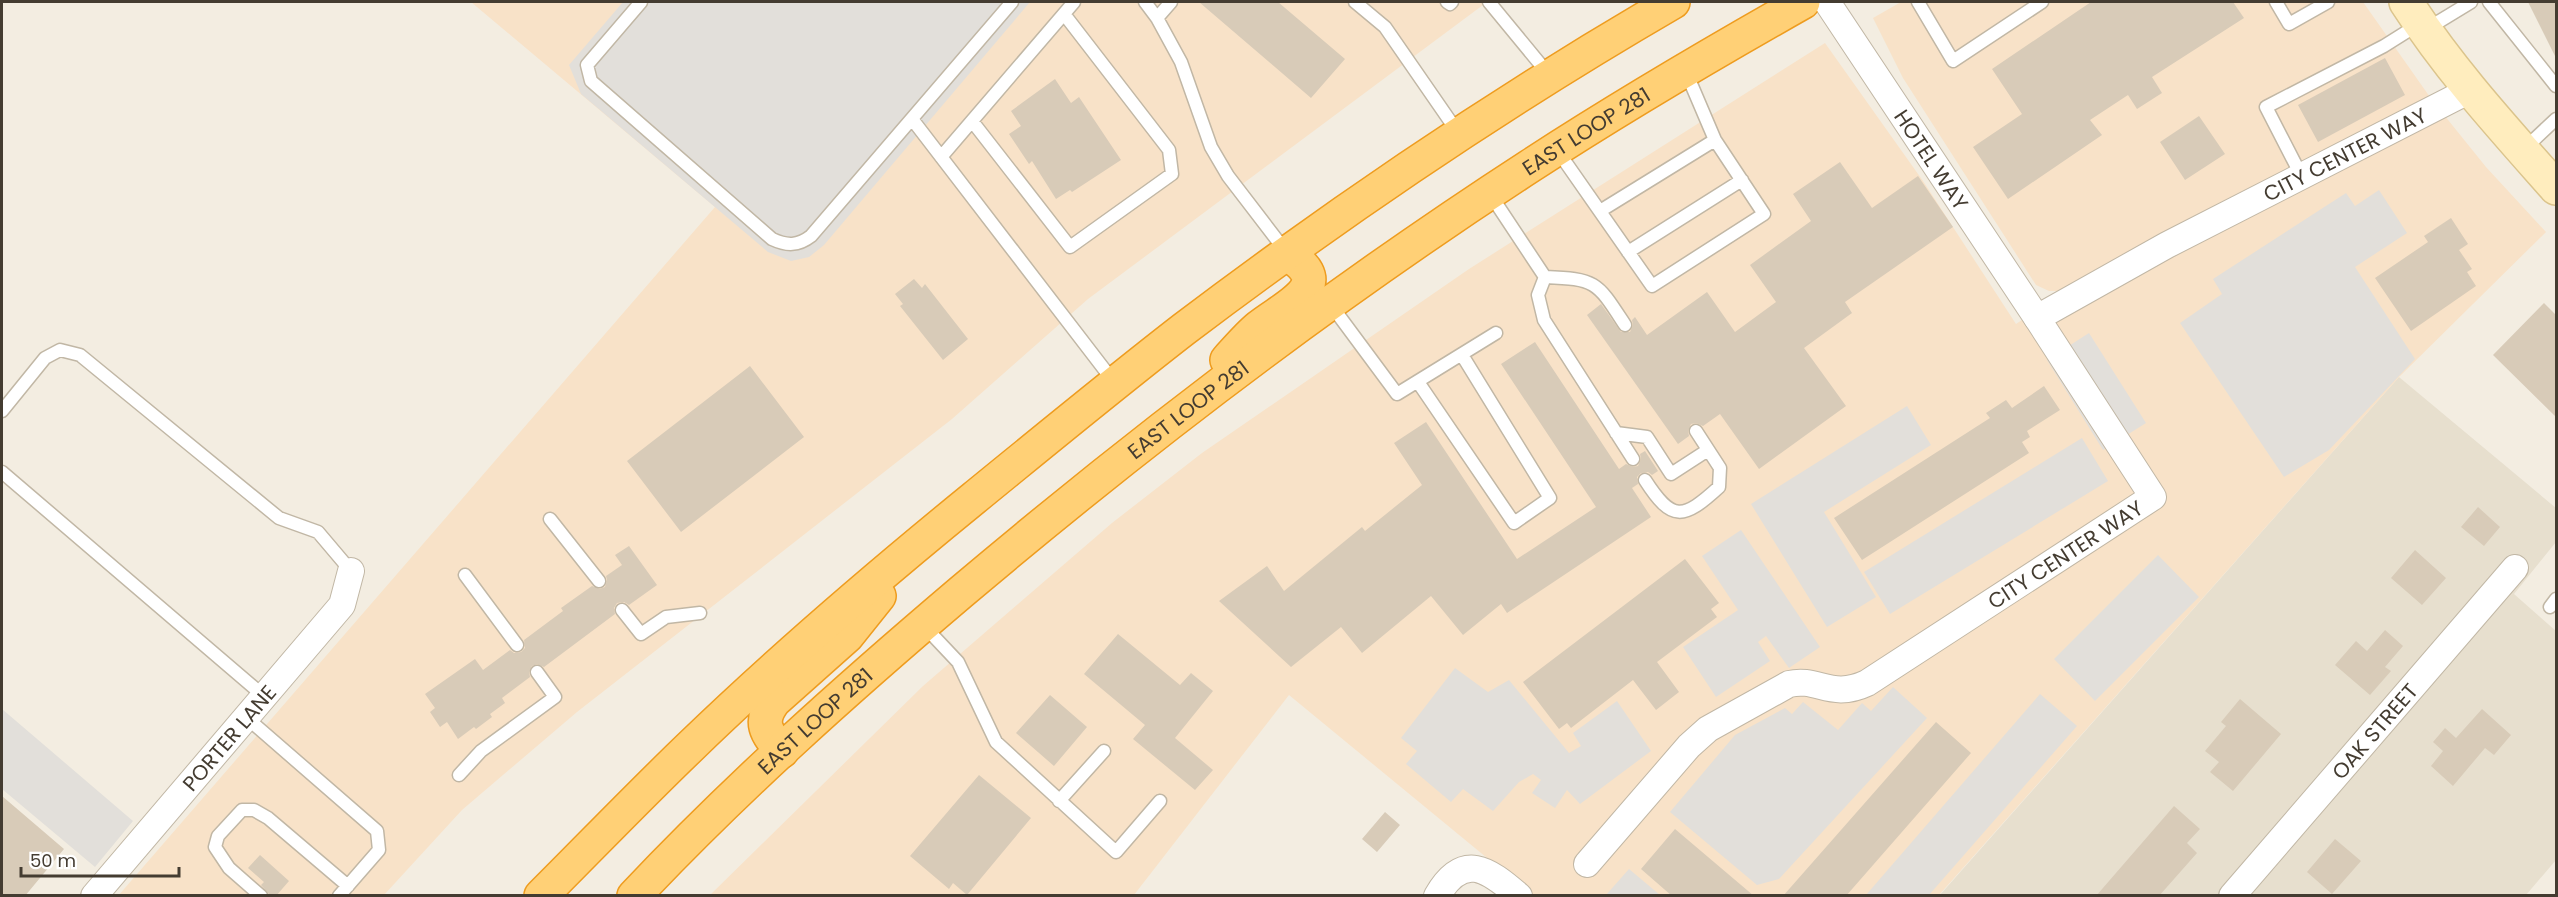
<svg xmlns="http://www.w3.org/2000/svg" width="2558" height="897" viewBox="0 0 2558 897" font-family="Poppins,sans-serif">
<rect width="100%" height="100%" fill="#f3ede1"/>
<path fill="#e7dfce" d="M 2399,377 L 2556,508 L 2556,542 L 2514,594 L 2556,631 L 2556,860 L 2526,895 L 1939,896 Z"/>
<path fill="#f8e2c8" d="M 471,2 L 1487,2 L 1088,299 L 952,419 L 577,712 L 462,810 L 384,895 L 118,896 L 715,207 Z
M 1901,2 L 2363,2 L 2432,100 L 2486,167 L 2546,232 L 2399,377 L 1939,895 L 1532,895 L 1289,695 L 1134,895 L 709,896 L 923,686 L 1112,523 L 1202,453 L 1469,269 L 1825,43 L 1923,181 L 2016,324 L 2065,291 L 2049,291 L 2036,285 L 1903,78 L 1873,18 Z"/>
<path fill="#e2dfda" d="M 623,2 L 1030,2 L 824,245 L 809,257 L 791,261 L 768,252 L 581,94 L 569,65 Z
M 2379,190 L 2407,233 L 2355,267 L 2415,359 L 2329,450 L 2284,477 L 2180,323 L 2222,294 L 2213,279 L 2346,193 L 2355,206 Z
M 2089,333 L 2146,423 L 2103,450 L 2047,360 Z
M 1907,406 L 1931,445 L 1824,512 L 1876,597 L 1827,627 L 1751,504 Z
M 2082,438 L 2108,481 L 1890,614 L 1864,572 Z
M 1741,530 L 1820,647 L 1789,668 L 1766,636 L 1758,642 L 1770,661 L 1716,697 L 1683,647 L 1738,610 L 1702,556 Z
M 2158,555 L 2199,597 L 2095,701 L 2054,659 Z
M 1455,668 L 1488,692 L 1509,680 L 1569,753 L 1581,746 L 1573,733 L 1617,701 L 1651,751 L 1580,804 L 1567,790 L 1555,808 L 1532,793 L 1541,780 L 1533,774 L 1519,782 L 1493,811 L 1463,789 L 1451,802 L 1406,764 L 1417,751 L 1401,738 Z
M 1893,687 L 1927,718 L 1779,879 L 1757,885 L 1670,812 L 1735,735 L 1785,708 L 1792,714 L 1803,702 L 1838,730 L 1862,703 L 1871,711 Z
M 2040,694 L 2077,726 L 1929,895 L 1866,895 Z
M 2,709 L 133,821 L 95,867 L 2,789 Z
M 1629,869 L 1660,895 L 1606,895 Z"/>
<path fill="#d8cbb8" d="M 1199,2 L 1278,2 L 1345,59 L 1311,98 Z
M 2091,2 L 2233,2 L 2244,18 L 2152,77 L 2162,93 L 2137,109 L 2128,95 L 2090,120 L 2102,135 L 2008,199 L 1973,147 L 2022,114 L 1992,69 Z
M 2528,2 L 2556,2 L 2556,58 Z
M 2385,58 L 2405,95 L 2318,142 L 2298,105 Z
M 1055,79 L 1071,103 L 1079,97 L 1121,160 L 1072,192 L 1070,190 L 1056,199 L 1032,161 L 1029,164 L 1009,134 L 1021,126 L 1011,111 Z
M 2199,116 L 2225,154 L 2185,180 L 2160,142 Z
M 1840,162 L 1872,208 L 1918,176 L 1953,227 L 1845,302 L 1852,313 L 1804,348 L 1846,406 L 1759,469 L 1720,414 L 1703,426 L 1696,423 L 1691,424 L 1688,431 L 1689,436 L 1678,444 L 1587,315 L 1601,304 L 1621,332 L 1630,332 L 1633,325 L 1632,320 L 1635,317 L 1647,335 L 1707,292 L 1735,332 L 1776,302 L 1750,265 L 1811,221 L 1793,194 Z
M 2451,218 L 2468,244 L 2459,250 L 2472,269 L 2467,272 L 2476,286 L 2411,331 L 2375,278 L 2428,242 L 2424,236 Z
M 914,279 L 922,288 L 925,284 L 968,339 L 943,360 L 900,306 L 903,304 L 895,294 Z
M 2544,303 L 2556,315 L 2556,417 L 2493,355 Z
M 1535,342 L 1619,469 L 1626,464 L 1633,467 L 1638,466 L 1641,459 L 1640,454 L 1645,451 L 1658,471 L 1652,475 L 1648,472 L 1641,473 L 1637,477 L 1638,484 L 1632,488 L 1651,517 L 1507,613 L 1501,604 L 1463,635 L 1431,596 L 1362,653 L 1341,627 L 1291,667 L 1219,601 L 1267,566 L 1284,591 L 1362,527 L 1365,531 L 1422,485 L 1394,443 L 1426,422 L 1517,559 L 1596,507 L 1501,364 Z
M 750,366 L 804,437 L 681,532 L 627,461 Z
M 2044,386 L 2060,410 L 2027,431 L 2030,437 L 2022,442 L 2029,453 L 1862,560 L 1834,518 L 1990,418 L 1986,413 L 2006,400 L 2012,408 Z
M 2478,507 L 2500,527 L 2484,546 L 2461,527 Z
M 629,546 L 657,585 L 629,605 L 624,602 L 617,603 L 614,608 L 615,614 L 544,667 L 537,664 L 532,666 L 529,672 L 530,677 L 502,698 L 505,703 L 490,714 L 492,717 L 476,729 L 474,727 L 458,739 L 447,722 L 440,727 L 430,712 L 435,708 L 425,694 L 475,659 L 483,670 L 510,650 L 514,653 L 521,652 L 525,648 L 524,640 L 563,611 L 561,608 L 592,586 L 600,589 L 605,587 L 607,580 L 606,576 L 622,565 L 615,555 Z
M 2415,550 L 2446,578 L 2422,605 L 2391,578 Z
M 1685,559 L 1719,603 L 1711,609 L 1717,617 L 1657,662 L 1679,692 L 1656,710 L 1633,680 L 1571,728 L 1567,723 L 1559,729 L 1523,682 Z
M 2385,630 L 2403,646 L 2385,667 L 2391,671 L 2370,695 L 2335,665 L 2356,641 L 2367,651 Z
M 1118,634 L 1180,685 L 1191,673 L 1213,691 L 1175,738 L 1213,770 L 1195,790 L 1133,739 L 1145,725 L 1084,674 Z
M 1050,695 L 1087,727 L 1054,766 L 1016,733 Z
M 2240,699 L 2281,734 L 2233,791 L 2210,772 L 2219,762 L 2205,751 L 2226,726 L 2221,722 Z
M 2482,709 L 2511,735 L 2494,755 L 2485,748 L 2453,786 L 2431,766 L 2443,751 L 2433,742 L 2445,728 L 2456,738 Z
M 1936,722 L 1971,753 L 1846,896 L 1783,896 Z
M 979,775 L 1031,818 L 967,895 L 953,883 L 949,889 L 910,856 Z
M 2,796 L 64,849 L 25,896 L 2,896 Z
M 2174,806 L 2200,829 L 2187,843 L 2197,853 L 2159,896 L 2096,896 Z
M 1385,812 L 1400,825 L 1377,852 L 1362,839 Z
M 1675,829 L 1754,896 L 1672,896 L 1641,869 Z
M 2335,839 L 2361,861 L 2332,894 L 2307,872 Z
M 260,855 L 289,881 L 276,896 L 269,894 L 261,885 L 264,882 L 248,868 Z"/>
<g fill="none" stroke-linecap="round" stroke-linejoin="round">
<g stroke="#c1b7a5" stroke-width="15">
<path id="service" d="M 641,2 L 587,65 L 591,81 L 772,239 C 787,246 798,246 811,236 L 1012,2
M 1145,2 L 1157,18 L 1181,62 L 1211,147 L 1228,176 L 1287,253
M 1355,2 L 1385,27 L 1459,134
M 1447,2 L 1450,4 L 1452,2
M 1489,2 L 1550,76
M 1918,2 L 1953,61 L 2042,2
M 2276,2 L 2289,24 L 2328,2
M 2489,2 L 2556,86
M 1157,18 L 1171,2
M 2425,30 L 2471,2
M 912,119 L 1114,382
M 972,121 L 1070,247 L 1172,174 L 1169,150 L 1064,14
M 1557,150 L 1652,286 L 1764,214 L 1715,140
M 2523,150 L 2556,119
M 941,157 L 1074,2
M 2302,177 L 2266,107 L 2384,46 L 2419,24
M 1490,194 L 1545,277
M 1600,211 L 1715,140 L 1686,72
M 1628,252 L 1742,180
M 1545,277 L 1538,295 L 1544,320 L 1633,459
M 1545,277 C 1597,279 1597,282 1625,325
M 1331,305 L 1397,394 L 1496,333
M 1418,382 L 1514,523 L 1550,498 L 1462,355
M 2,411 L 45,358 L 60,350 L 80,355 L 279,518 L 318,532 L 351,571
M 1616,433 L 1647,437 L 1671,474 L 1708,450
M 2,472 L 265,697
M 1645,480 C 1672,522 1683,520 1719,487 L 1720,468 L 1696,431
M 550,519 L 599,581
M 465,575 L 517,645
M 2550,607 L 2556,599
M 622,610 L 641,634 L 666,617 L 700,613
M 924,626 L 958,662 L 996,742 L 1116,852 L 1160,801
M 247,718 L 377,831 L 379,850 L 339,896
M 459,775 L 481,751 L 555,697 L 537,672
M 1059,801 L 1104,751
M 261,896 L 229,868 L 215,847 L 218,836 L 242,810 L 254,810 L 268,818 L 348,886"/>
</g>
<g stroke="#c1b7a5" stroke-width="28">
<g id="minor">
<path id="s1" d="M 1827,2 L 2037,318"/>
<path id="s2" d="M 1587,864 L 1689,746 L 1708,729 L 1789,684 C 1818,677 1831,700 1867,683 L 2153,497 L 2037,318 L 2167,245 L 2470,90"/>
<path id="s3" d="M 94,896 L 342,605 L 351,571"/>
<path d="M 1437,896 C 1463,851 1488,869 1519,896"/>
<path id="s4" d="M 2232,896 L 2515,568"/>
</g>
</g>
<g stroke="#dbc48c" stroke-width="36">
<path id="secondary" d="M 2406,2 C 2449,69 2503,128 2556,188"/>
</g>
<g stroke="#ee9c1f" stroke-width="36">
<g id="trunk">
<path d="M 1227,360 C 1237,349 1248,336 1259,327 C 1285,306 1339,285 1287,254"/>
<path d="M 782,751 C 766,733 758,722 774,701 L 847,636 L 879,596"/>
<path d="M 541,896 C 591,846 640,795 690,747 C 781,659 877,577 974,498 C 1044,441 1113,384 1184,329 C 1340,211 1504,100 1673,2"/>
<path id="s5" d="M 634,896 C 736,788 847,689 960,593 C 1141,440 1331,295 1530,166 C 1619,108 1711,54 1803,2"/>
</g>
</g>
<use href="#service" stroke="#fff" stroke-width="12"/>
<use href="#minor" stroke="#fff" stroke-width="26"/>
<use href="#secondary" stroke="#ffedbe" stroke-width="33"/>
<use href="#trunk" stroke="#ffd076" stroke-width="33"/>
</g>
<g text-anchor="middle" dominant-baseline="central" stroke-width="5" stroke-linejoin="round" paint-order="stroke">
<g font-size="21" fill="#443c31" stroke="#fff">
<text stroke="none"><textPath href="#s5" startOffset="1224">EAST LOOP 281</textPath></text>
<text stroke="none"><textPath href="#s2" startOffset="1257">CITY CENTER WAY</textPath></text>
<text stroke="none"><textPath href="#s1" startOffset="189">HOTEL WAY</textPath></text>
<text stroke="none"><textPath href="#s5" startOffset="738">EAST LOOP 281</textPath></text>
<text stroke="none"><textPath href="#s2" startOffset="590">CITY CENTER WAY</textPath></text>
<text stroke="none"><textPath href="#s5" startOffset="252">EAST LOOP 281</textPath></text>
<text stroke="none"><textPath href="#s4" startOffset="218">OAK STREET</textPath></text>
<text stroke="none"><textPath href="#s3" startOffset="208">PORTER LANE</textPath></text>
</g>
</g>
<rect width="2558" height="897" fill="none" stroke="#443c31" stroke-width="6"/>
<path d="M21 867v9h158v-9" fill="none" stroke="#443c31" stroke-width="3"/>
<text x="30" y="867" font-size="18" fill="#443c31" stroke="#ffffff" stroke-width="4.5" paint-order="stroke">50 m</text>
</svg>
